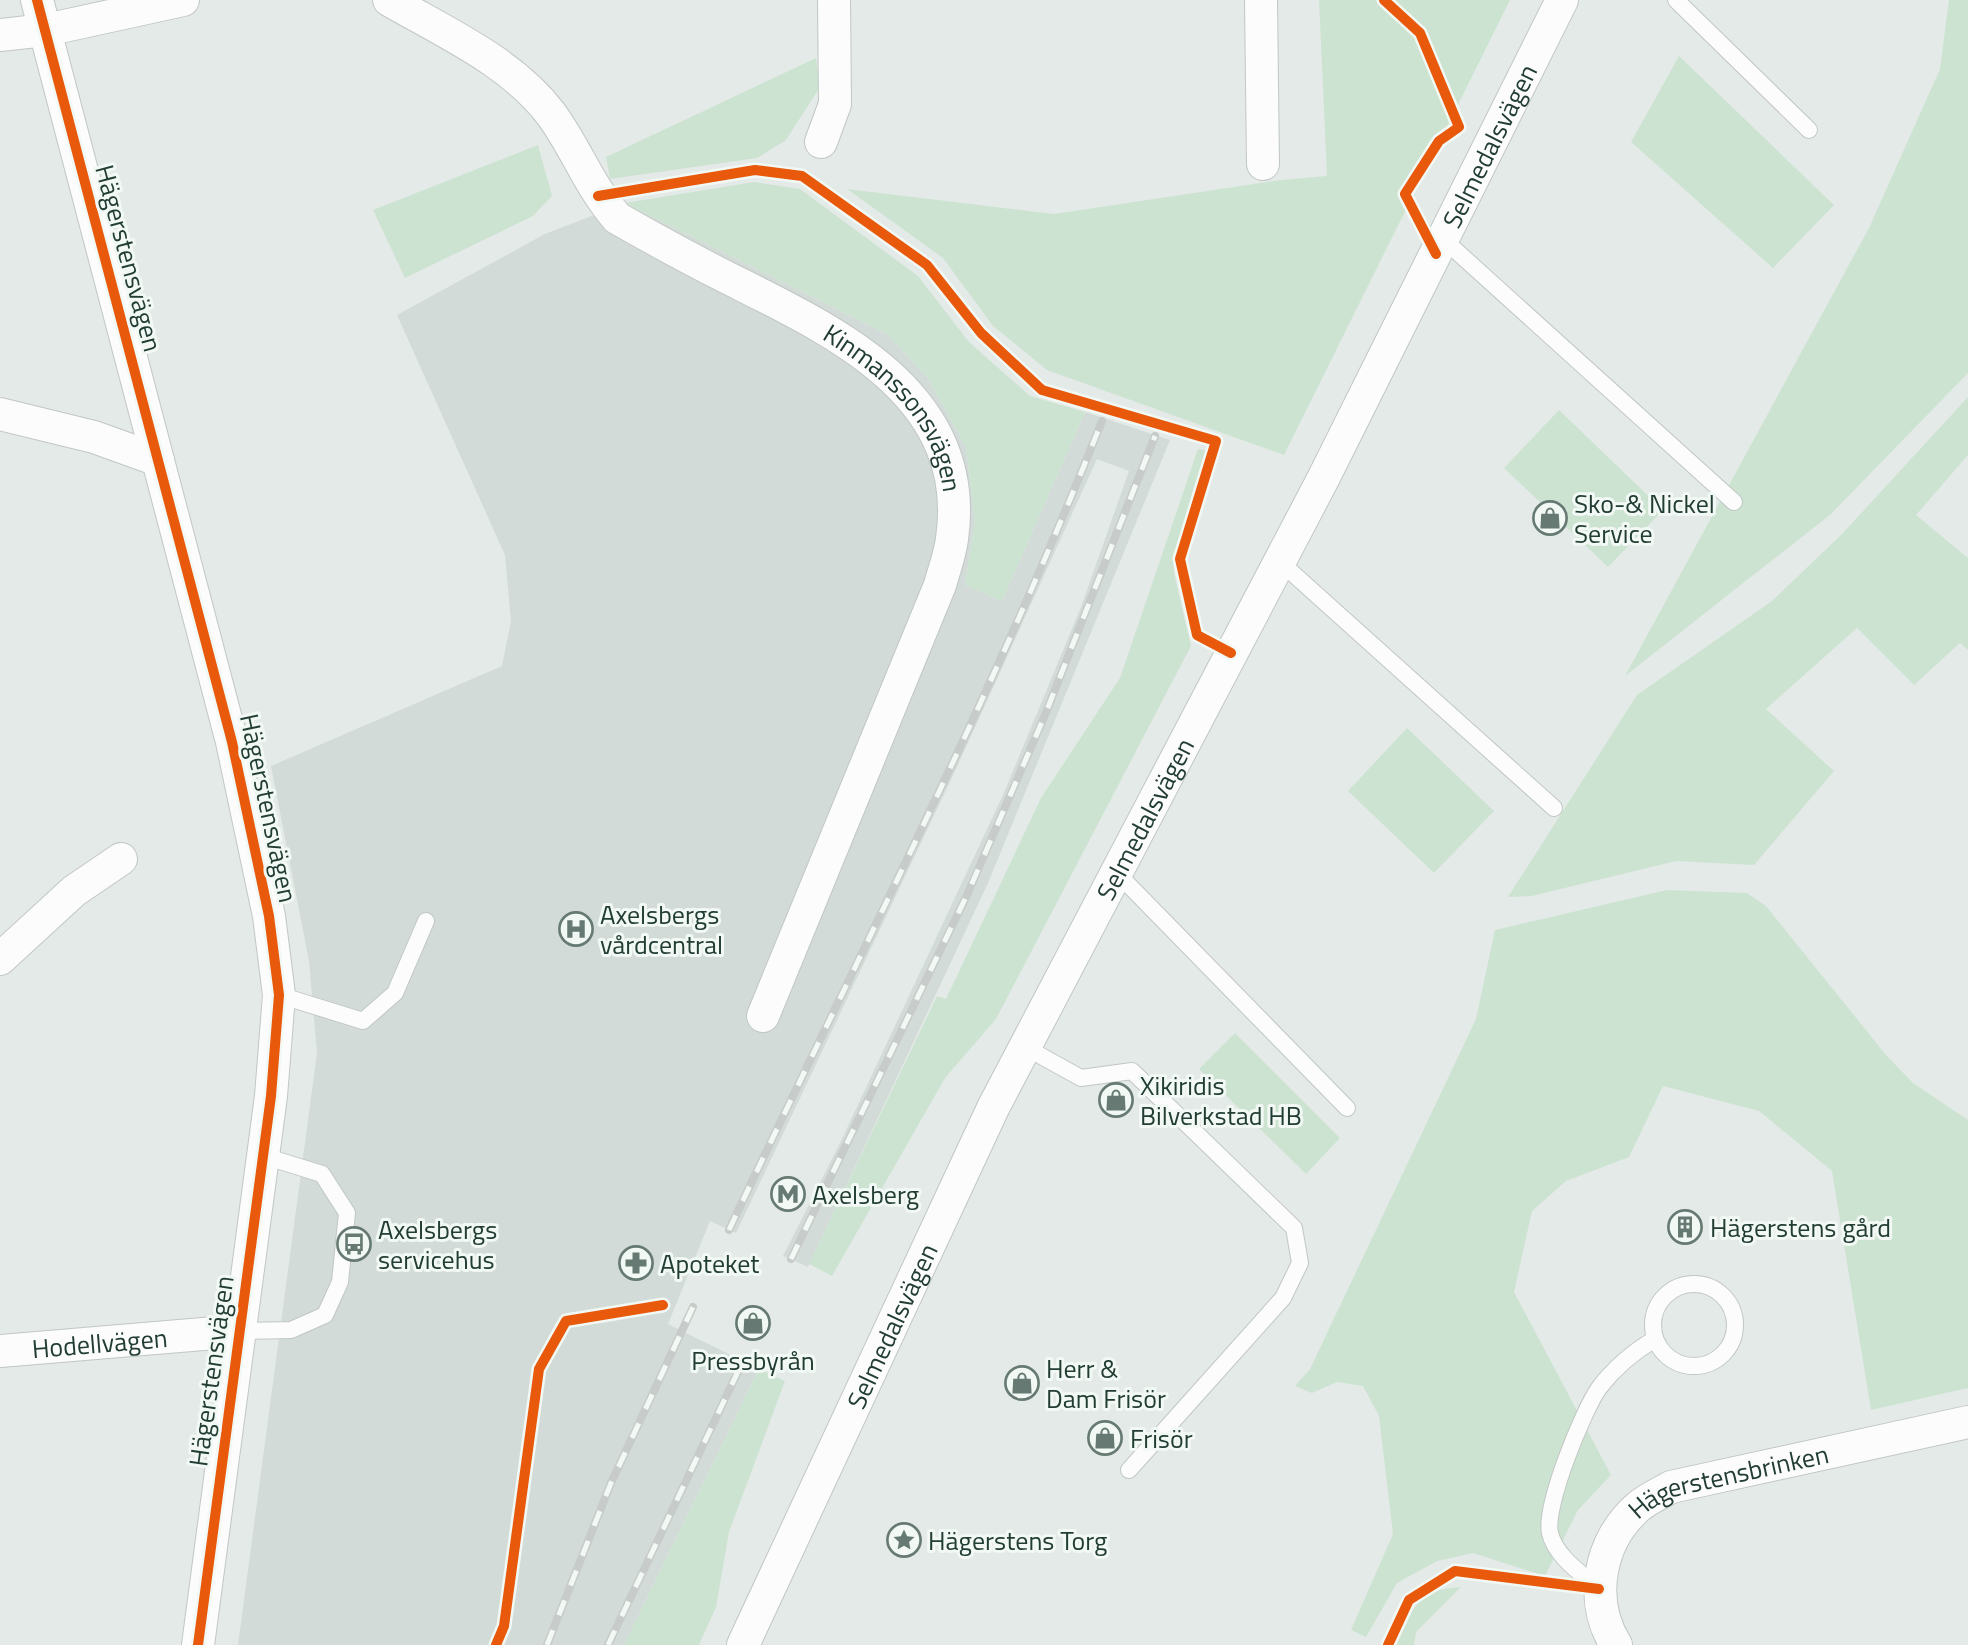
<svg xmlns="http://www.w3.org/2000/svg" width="1968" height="1645" viewBox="0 0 1968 1645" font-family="'Titillium Web',sans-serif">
<rect width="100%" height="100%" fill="#e4eae7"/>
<path fill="#d2dbd7" d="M 625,203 L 887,334 L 928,378 L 966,447 L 975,523 L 965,585 L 1002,601 L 1085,412 L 1170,440 L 988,883 L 808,1267 L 783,1256 L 841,1141 L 1003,795 L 1081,607 L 1129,471 L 1097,459 L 956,769 L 736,1233 L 710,1221 L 668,1324 L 759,1369 L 624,1645 L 238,1645 L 317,1053 L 309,961 L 271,766 L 502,666 L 511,621 L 505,555 L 397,315 L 545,234 Z"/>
<path fill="#cde3d2" d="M 1319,0 L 1510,0 L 1284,455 L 1047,370 L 993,326 L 943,258 L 847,189 L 1054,214 L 1281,180 L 1327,176 Z
M 1949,0 L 1968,0 L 1968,373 L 1831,514 L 1625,676 L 1869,228 L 1940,69 Z
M 1679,56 L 1834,205 L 1773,268 L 1631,142 Z
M 816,58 L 820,87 L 786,140 L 757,158 L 610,179 L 606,157 Z
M 538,145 L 552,196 L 533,216 L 405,278 L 373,210 Z
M 754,182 L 800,189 L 918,276 L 969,342 L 1030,396 L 1085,412 L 1002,601 L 965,585 L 975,523 L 966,447 L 928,378 L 887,334 L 625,203 Z
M 1968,397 L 1968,455 L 1916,515 L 1968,558 L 1968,650 L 1960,643 L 1914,685 L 1857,628 L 1766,709 L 1834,771 L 1754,865 L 1676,861 L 1532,896 L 1508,897 L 1637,695 L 1772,601 L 1842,534 Z
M 1559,410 L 1663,510 L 1608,567 L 1504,468 Z
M 1198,449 L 1208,451 L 1173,556 L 1174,573 L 1191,646 L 996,1019 L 945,1078 L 832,1276 L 809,1264 L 937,996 L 946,999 L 1041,798 L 1120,678 Z
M 1407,728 L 1494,811 L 1434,873 L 1348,791 Z
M 1667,890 L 1747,893 L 1766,906 L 1886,1055 L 1913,1083 L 1968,1120 L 1968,1388 L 1871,1410 L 1832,1171 L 1759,1111 L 1663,1086 L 1629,1157 L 1566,1181 L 1532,1211 L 1514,1292 L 1611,1475 L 1578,1510 L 1545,1576 L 1473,1553 L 1437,1561 L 1397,1583 L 1366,1637 L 1351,1630 L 1393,1534 L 1379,1416 L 1363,1386 L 1337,1382 L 1312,1393 L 1295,1386 L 1310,1369 L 1476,1019 L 1495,930 Z
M 1235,1033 L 1340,1138 L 1306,1174 L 1199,1069 Z
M 759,1369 L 785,1381 L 729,1532 L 716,1607 L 699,1645 L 624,1645 Z
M 1461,1587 L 1416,1632 L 1414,1645 L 1394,1645 C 1411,1610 1418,1589 1461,1587 Z"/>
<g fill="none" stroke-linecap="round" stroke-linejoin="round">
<g stroke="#c1c7c4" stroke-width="18">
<path id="lane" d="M 1676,0 L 1809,130
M 1443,239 L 1734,502
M 1279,561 L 1554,808
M 1116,872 L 1347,1108
M 279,995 L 363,1021 L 395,993 L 426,921
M 1025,1047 L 1081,1078 L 1132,1071 L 1294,1228 L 1300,1263 L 1283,1298 L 1129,1470
M1653 1325a41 41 0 1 1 82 0a41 41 0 1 1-82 0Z
M 239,1331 L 291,1330 L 325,1315 L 340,1282 L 347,1213 L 322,1174 L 264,1156
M 1599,1589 C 1582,1574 1555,1556 1550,1533 C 1544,1506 1583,1411 1599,1388 C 1615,1367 1633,1352 1655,1339"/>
</g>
<g stroke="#c1c7c4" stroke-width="34">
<g id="street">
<path d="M 37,0 L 232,742 L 269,916 L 279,995 L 271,1096 L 198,1645"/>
<path id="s1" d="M 389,0 C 444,32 512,62 551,114 C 576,148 588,184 617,218 C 652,238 688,258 724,276 C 831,330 973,392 952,539 C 950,555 944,570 940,585 L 763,1016"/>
<path d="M 1261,0 L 1263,164"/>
<path d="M 0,35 L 46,30 L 183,0"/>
<path d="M 821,142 L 835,104 L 834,0"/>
<path d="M 0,414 L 94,437 L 158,460"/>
<path d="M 0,959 L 74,891 L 121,859"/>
<path id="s2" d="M 0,1351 L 239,1331"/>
<path id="s3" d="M 743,1645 L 993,1108 L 1323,479 L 1562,0"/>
<path id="s4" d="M 1616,1645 C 1588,1600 1599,1541 1638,1507 C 1647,1499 1661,1493 1671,1487 L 1968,1422"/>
</g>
</g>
<use href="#lane" stroke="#fbfcfb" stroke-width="16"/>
<use href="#street" stroke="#fbfcfb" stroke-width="32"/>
<g stroke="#c7cbc9" stroke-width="8">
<path id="rail" d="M 729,1230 C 855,962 992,698 1102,421
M 791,1259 L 967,895 L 1045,715 L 1155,436
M 547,1645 L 611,1483 L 693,1307
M 608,1645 L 743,1361"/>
</g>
<use href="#rail" stroke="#f2f9f5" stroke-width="5" stroke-dasharray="16" stroke-linecap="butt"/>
<g stroke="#f2f9f5" stroke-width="15">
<path id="cycleway" d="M 37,0 L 232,742 L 269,916 L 279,995 L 271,1096 L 198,1645
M 1384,0 L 1420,33 L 1459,127 L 1439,141 L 1405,194 L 1436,254
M 598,196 L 755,170 L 802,176 L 927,265 L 981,333 L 1042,390 L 1216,441 L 1180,559 L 1197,635 L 1231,653
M 496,1645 L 504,1626 L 539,1369 L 566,1321 L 663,1305
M 1388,1645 L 1409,1600 L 1455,1571 L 1599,1589"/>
</g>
<use href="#cycleway" stroke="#e8590c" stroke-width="10"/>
</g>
<defs>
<g id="shop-ring" transform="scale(1.75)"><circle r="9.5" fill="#f2f9f5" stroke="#667a73" stroke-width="1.5"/><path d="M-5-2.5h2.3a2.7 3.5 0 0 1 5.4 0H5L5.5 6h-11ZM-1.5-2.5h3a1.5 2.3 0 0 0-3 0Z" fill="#667a73"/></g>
<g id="hospital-ring" transform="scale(1.75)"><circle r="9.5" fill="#f2f9f5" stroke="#667a73" stroke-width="1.5"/><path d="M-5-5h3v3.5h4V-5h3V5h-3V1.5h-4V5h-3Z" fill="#667a73"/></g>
<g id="metro-ring" transform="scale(1.75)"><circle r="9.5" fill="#f2f9f5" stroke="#667a73" stroke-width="1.5"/><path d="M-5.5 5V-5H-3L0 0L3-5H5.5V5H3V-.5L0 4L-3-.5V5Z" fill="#667a73"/></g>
<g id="building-ring" transform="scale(1.75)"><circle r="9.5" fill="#f2f9f5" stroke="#667a73" stroke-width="1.5"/><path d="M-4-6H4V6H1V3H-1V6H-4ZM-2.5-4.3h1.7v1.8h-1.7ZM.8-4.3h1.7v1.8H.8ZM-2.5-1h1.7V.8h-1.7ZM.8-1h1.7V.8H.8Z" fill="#667a73"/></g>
<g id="bus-ring" transform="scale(1.75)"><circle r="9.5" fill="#f2f9f5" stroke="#667a73" stroke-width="1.5"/><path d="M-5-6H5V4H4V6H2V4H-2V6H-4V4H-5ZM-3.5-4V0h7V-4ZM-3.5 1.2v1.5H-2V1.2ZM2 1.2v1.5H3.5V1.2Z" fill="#667a73"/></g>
<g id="pharmacy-ring" transform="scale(1.75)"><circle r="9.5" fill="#f2f9f5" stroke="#667a73" stroke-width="1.5"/><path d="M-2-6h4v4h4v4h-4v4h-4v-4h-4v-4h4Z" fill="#667a73"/></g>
<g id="sight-ring" transform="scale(1.75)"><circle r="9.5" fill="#f2f9f5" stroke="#667a73" stroke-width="1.5"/><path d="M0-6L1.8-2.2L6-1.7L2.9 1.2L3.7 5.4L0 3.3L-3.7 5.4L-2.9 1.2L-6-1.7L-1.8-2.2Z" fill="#667a73"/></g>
</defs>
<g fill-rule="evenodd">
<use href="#shop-ring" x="1550" y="518"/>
<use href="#hospital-ring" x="576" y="929"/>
<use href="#shop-ring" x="1116" y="1100"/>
<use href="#metro-ring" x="788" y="1194"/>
<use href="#building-ring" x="1685" y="1227"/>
<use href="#bus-ring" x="354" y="1244"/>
<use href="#pharmacy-ring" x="636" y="1263"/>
<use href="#shop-ring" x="753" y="1323"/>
<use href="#shop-ring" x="1022" y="1383"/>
<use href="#shop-ring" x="1105" y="1438"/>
<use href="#sight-ring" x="904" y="1540"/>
</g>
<g text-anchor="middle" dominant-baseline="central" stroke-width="6" stroke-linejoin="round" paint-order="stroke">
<g font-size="26" fill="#223d34" stroke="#f2f9f5">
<text stroke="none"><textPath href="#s3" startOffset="1675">Selmedalsvägen</textPath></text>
<text transform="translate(129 258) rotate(75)">Hägerstensvägen</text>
<text stroke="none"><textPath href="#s1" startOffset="667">Kinmanssonsvägen</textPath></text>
<text transform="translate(269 808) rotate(78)">Hägerstensvägen</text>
<text stroke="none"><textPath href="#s3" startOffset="919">Selmedalsvägen</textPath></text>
<text stroke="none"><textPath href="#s3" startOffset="352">Selmedalsvägen</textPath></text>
<text stroke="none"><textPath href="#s2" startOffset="100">Hodellvägen</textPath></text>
<text transform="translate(211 1371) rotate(-82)">Hägerstensvägen</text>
<text stroke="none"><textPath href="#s4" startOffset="247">Hägerstensbrinken</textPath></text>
</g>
<g font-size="26" fill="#223d34" stroke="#f2f9f5" text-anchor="start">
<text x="1574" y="503">Sko-&amp; Nickel<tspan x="1574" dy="30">Service</tspan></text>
<text x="600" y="914">Axelsbergs<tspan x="600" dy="30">vårdcentral</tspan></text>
<text x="1140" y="1085">Xikiridis<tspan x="1140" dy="30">Bilverkstad HB</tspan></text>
<text x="812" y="1194">Axelsberg</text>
<text x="1710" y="1227">Hägerstens gård</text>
<text x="378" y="1229">Axelsbergs<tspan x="378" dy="30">servicehus</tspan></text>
<text x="660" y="1263">Apoteket</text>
<text x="753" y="1360" text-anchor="middle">Pressbyrån</text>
<text x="1046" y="1368">Herr &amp;<tspan x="1046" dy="30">Dam Frisör</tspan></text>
<text x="1130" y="1438">Frisör</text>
<text x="928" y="1540">Hägerstens Torg</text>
</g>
</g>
</svg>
